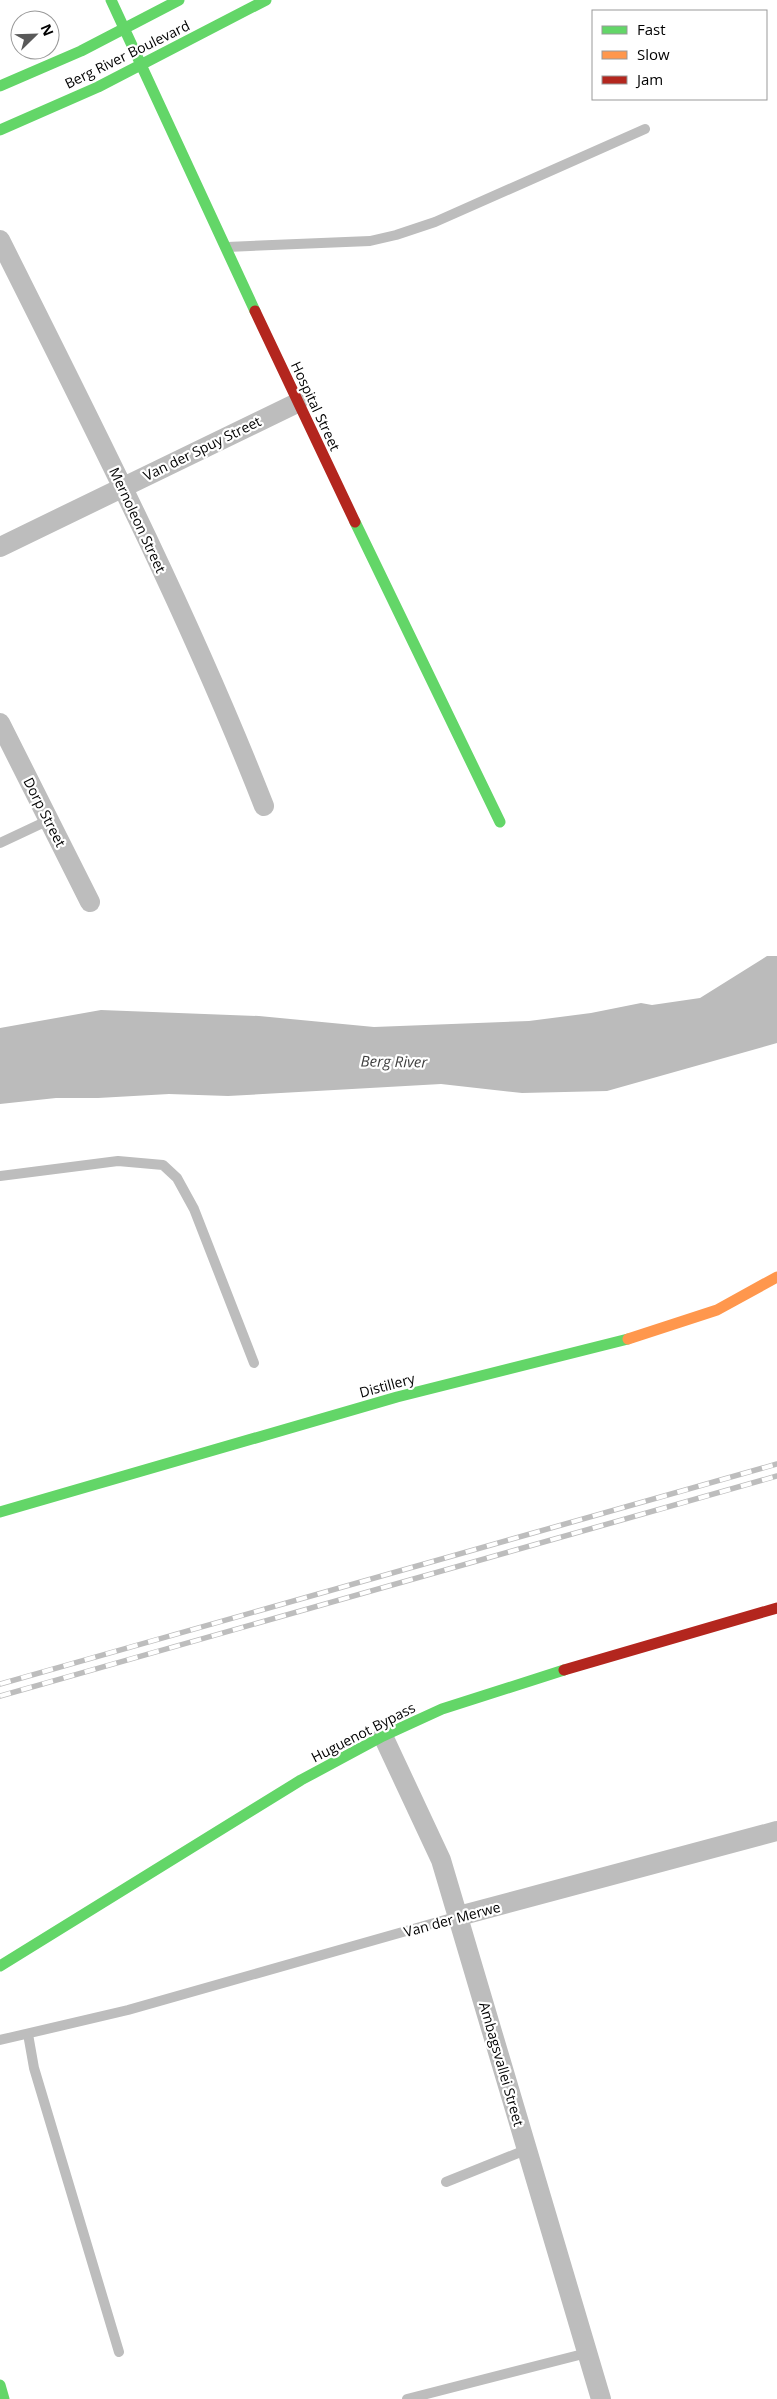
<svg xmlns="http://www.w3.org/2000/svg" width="777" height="2399" viewBox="0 0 777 2399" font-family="'Open Sans',sans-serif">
<rect width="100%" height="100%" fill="#fff"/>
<path fill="#bbb" d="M 767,956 L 777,956 L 777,1043 L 607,1091 L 522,1093 L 441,1084 L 228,1096 L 169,1094 L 98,1098 L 56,1098 L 0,1104 L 0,1028 L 101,1010 L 259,1016 L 374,1027 L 529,1021 L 591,1013 L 641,1003 L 652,1005 L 700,998 Z"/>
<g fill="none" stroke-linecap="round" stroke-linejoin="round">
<path stroke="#bdbdbd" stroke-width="10" d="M 227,247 L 370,241 L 396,235 L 435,222 L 645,129
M 0,843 L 49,820
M 0,1176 L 118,1161 L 163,1165 L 177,1178 L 194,1209 L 254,1363
M 28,2034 L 34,2068 L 119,2352
M 0,2040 L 128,2010 L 459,1916
M 446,2182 L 528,2149
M 407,2399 L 587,2353"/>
<path stroke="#bdbdbd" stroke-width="20" d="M 0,240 C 93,426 188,612 264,806
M 0,547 L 297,403
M 0,723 L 90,902
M 383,1736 L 441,1860 L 601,2399
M 459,1916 L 777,1831"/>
<path stroke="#63d668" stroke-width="11" d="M 111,0 L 255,311
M 0,86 L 81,51 L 179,0
M 0,130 L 98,87 L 266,0
M 355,522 L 500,822
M 0,1512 L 397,1397 L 628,1339
M 0,1966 L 301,1780 L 383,1736 L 442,1709 L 564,1670
M 0,2385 L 4,2399"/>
<path stroke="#ff974d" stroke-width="11" d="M 628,1339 L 717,1310 L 777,1277"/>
<path stroke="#b3261e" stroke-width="11" d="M 255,311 L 355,522
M 564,1670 L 777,1608"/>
<g stroke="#bdbdbd" stroke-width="5.5">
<path id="rail" d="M 0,1684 L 777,1464
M 0,1696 L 777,1476"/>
</g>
<use href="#rail" stroke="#fff" stroke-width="4" stroke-dasharray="11" stroke-linecap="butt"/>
</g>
<g text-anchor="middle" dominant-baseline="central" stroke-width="4.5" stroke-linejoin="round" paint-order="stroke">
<g font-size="14" fill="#000" stroke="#fff">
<text transform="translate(127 54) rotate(-26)">Berg River Boulevard</text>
<text transform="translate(316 406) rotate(65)">Hospital Street</text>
<text transform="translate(202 448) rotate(-26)">Van der Spuy Street</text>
<text transform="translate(138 520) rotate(65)">Mernoleon Street</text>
<text transform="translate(45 812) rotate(63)">Dorp Street</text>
<text transform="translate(387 1385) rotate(-15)">Distillery</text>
<text transform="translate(363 1732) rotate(-27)">Huguenot Bypass</text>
<text transform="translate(452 1919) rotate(-15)">Van der Merwe</text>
<text transform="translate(502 2064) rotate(74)">Ambagsvallei Street</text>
</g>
<g font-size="15" font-style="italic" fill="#3f3f3f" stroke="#fff">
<text transform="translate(394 1061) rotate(1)">Berg River</text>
</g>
</g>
<rect x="592" y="10" width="175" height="90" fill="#ffffff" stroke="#999999"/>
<rect x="602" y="26" width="25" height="8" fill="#63d668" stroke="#999999"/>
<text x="637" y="35" font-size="15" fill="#000000">Fast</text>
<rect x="602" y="51" width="25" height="8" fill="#ff974d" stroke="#999999"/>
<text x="637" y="60" font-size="15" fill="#000000">Slow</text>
<rect x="602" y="76" width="25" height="8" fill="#b3261e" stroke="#999999"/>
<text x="637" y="85" font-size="15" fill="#000000">Jam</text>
<g transform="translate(35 35) rotate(67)"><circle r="24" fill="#ffffff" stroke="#999999"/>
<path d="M0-4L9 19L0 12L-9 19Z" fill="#595959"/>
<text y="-8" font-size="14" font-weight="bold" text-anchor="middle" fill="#000000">N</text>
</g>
</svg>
